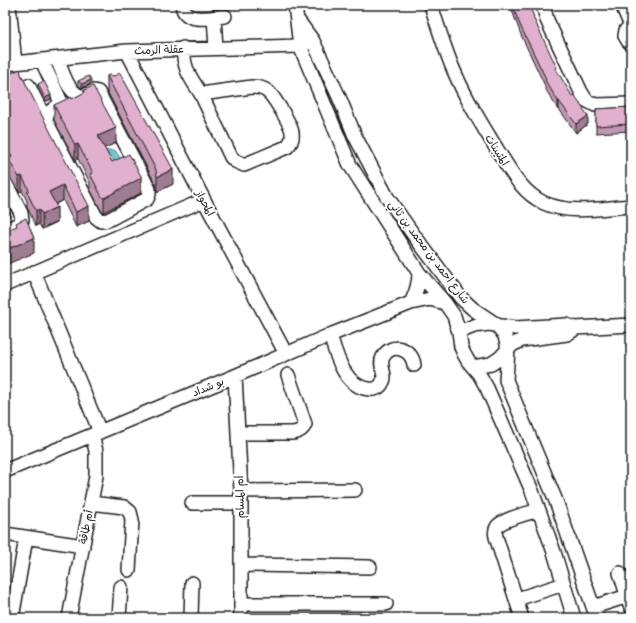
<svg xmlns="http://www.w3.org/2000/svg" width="636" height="623" viewBox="0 0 636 623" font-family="'Balsamiq Sans','Playpen Sans Arabic',sans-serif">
<rect width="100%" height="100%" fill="#fff"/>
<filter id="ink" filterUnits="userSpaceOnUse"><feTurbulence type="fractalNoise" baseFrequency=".025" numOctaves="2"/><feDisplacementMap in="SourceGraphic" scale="8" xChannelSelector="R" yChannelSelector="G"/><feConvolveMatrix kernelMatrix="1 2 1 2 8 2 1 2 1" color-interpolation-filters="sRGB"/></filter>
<g filter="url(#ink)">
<path fill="#77c7d2" stroke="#538389" d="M 107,150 L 110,150 L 112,151 L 115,150 L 122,161 L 116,165 L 111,156 L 108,156 L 106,152 Z"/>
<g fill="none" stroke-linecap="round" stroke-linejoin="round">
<g stroke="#1c1c1c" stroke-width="16">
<path id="minor" d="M 9,5 L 15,63
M 182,5 C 185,25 212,17 225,16
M 295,5 L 300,46 L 350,165 L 419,273 L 445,303 L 454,316 L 459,332 L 461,347 L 464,354 L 468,361 L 479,374 L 487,388 L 532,491 L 554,552 L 574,618
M 431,5 C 438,27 445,50 454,71 C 466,99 482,125 498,151 C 510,170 522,193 544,203 C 571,215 602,208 631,206
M 543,5 L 547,20 L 581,92 L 586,100 L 595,105 L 631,104
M 622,5 L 631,26
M 214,17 L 216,48
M 297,19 L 313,41 L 339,97 L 355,136 L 387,197 L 413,234 L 461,298 L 473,309 L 497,325 L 505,336 L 508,349 L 506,380 L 556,501 L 597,618
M 631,26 L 626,30 L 625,36 L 628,41 L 631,43
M 183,48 C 184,70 190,77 201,94
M 127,51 L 204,200 L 286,354
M 42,61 L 61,102 C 56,110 48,110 45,119 L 96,217 L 101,221 L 108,220 L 147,199 L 149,194 L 149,189 L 98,92 L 94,91 L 82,97 C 67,92 63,72 57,59
M 5,64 L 127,51 L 300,46 L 308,43
M 28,85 L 45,119
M 252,87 C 257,87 263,88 267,91 C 273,95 292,126 292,133 C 293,139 291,143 287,147 L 244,165 L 235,161 L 231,157 L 201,94 Z
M 5,182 L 21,213 L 22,220 L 17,225 L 5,230
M 34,272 L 100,432
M 5,285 L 204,200
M 411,303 C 416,293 419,285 419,273
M 459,332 L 474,326 L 489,324 L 515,328 L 566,325 L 575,328 L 631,325
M 330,335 C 336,354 344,387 369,389 C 374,390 380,388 382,383 C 388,375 378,366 383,357 C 392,341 412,349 414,365
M 473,367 L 491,364 L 500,358 L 512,345 L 522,340 L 567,334 L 572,331 L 575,328
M 235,376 L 241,491 L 241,618
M 239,433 L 293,433 C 299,432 303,430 305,424 L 288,375
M 5,471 L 235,376 L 330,335 L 411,303 L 430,299 L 445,303
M 241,491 L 355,490
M 91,503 L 124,507 L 130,512 L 132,520 L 129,570
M 192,503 L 241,503
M 5,534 L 83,546
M 241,565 L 370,567
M 620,573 L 631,607
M 517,599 L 564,584
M 242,604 L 386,604
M 593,607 L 628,596
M 12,618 L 26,538
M 69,618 L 96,476 L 96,451 L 92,435
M 119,618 L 121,587
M 191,618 L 192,583
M 522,618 L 496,537 C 495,533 495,530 497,527 C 502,519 530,513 539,510"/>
</g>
<use href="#minor" stroke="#fff" stroke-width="13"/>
</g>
<path fill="#c297b2" stroke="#1c1c1c" d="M 510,5 L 529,5 L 534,20 L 557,72 L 588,124 L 576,133 L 559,109 L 558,110 L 545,88 L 545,86 L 521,35 Z
M 21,74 L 89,221 L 76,227 L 63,200 L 56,204 L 57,222 L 42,229 L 39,224 L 36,226 L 27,207 L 27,201 L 22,191 L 19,192 L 8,174 L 8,165 L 5,158 L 5,76 Z
M 107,76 L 173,184 L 157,192 L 156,185 L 107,91 Z
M 78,81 L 91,84 L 82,88 L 78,85 Z
M 38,84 L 51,99 L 45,102 L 38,88 Z
M 84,90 L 116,143 L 104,148 L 112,162 L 141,193 L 104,212 L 102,212 L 90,189 L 90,183 L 78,159 L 75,160 L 54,120 L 54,105 L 72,99 L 84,93 Z
M 631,107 L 631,131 L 596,133 L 596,109 Z"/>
<path fill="#9e7b91" stroke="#1c1c1c" d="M 91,80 L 91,84 L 82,88 L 82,84 Z
M 51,95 L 51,99 L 45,102 L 45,98 Z
M 558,101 L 559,101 L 559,109 L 558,110 Z
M 588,116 L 588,124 L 576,133 L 576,124 Z
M 116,128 L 116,143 L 98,151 L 98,136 Z
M 78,144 L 78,159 L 75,160 L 75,145 Z
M 173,169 L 173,184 L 157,192 L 157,177 Z
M 22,176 L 22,191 L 19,192 L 19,177 Z
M 141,176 L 141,193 L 104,212 L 104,198 Z
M 63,185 L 63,200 L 49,207 L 49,192 Z
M 10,194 L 10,216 L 5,219 L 5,204 L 7,196 Z
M 89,206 L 89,221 L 76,227 L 76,212 Z
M 57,207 L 57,222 L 42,229 L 42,214 Z
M 39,209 L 39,224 L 36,226 L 36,211 Z
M 34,238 L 34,253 L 5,265 L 5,250 Z"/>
<path fill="#e1b0cf" stroke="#1c1c1c" d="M 512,5 L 529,5 L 534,17 L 533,17 L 557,68 L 556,69 L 572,96 L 574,95 L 588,116 L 576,124 L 559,101 L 558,101 L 545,80 L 546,79 L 521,27 Z
M 20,69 L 21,74 L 38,108 L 89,206 L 76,212 L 63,185 L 49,192 L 57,207 L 42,214 L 39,209 L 36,211 L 27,192 L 29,190 L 22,176 L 19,177 L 8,159 L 12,157 L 5,143 L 5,76 Z
M 120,73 L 173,169 L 157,177 L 156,170 L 107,76 L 108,75 L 114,76 Z
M 89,76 L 91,80 L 82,84 L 78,81 Z
M 44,81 L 51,95 L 45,98 L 38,84 Z
M 93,86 L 116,128 L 98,136 L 112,162 L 129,154 L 141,176 L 141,178 L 104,198 L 102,197 L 90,174 L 93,173 L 78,144 L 75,145 L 54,105 L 71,97 L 72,99 L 85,92 L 84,90 Z
M 631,107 L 631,124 L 596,126 L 596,109 Z
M 5,184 L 10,194 L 7,196 L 10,201 L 5,204 Z
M 26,218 L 34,238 L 5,250 L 5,231 L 17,226 L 16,223 Z"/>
</g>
<g text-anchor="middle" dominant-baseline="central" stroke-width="4" stroke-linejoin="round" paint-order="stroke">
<g font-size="11" fill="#1c1c1c" stroke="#fff">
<text transform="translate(159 50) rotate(-2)">عقلة الرمث</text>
<text transform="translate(497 150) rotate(58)">المتيبنات</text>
<text transform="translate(205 203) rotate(62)">المحواز</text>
<text transform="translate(429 252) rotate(53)">شارع احمد بن محمد بن ثاني</text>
<text transform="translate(208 387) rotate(-22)">بو شداد</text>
<text transform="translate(240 497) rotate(-91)">أم المسام</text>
<text transform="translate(86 527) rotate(-79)">أم طاقة</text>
</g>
</g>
<rect width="636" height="623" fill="none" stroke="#fff" stroke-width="20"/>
<rect x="10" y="10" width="616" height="603" fill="none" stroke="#1c1c1c" stroke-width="1.5" filter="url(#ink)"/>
</svg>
